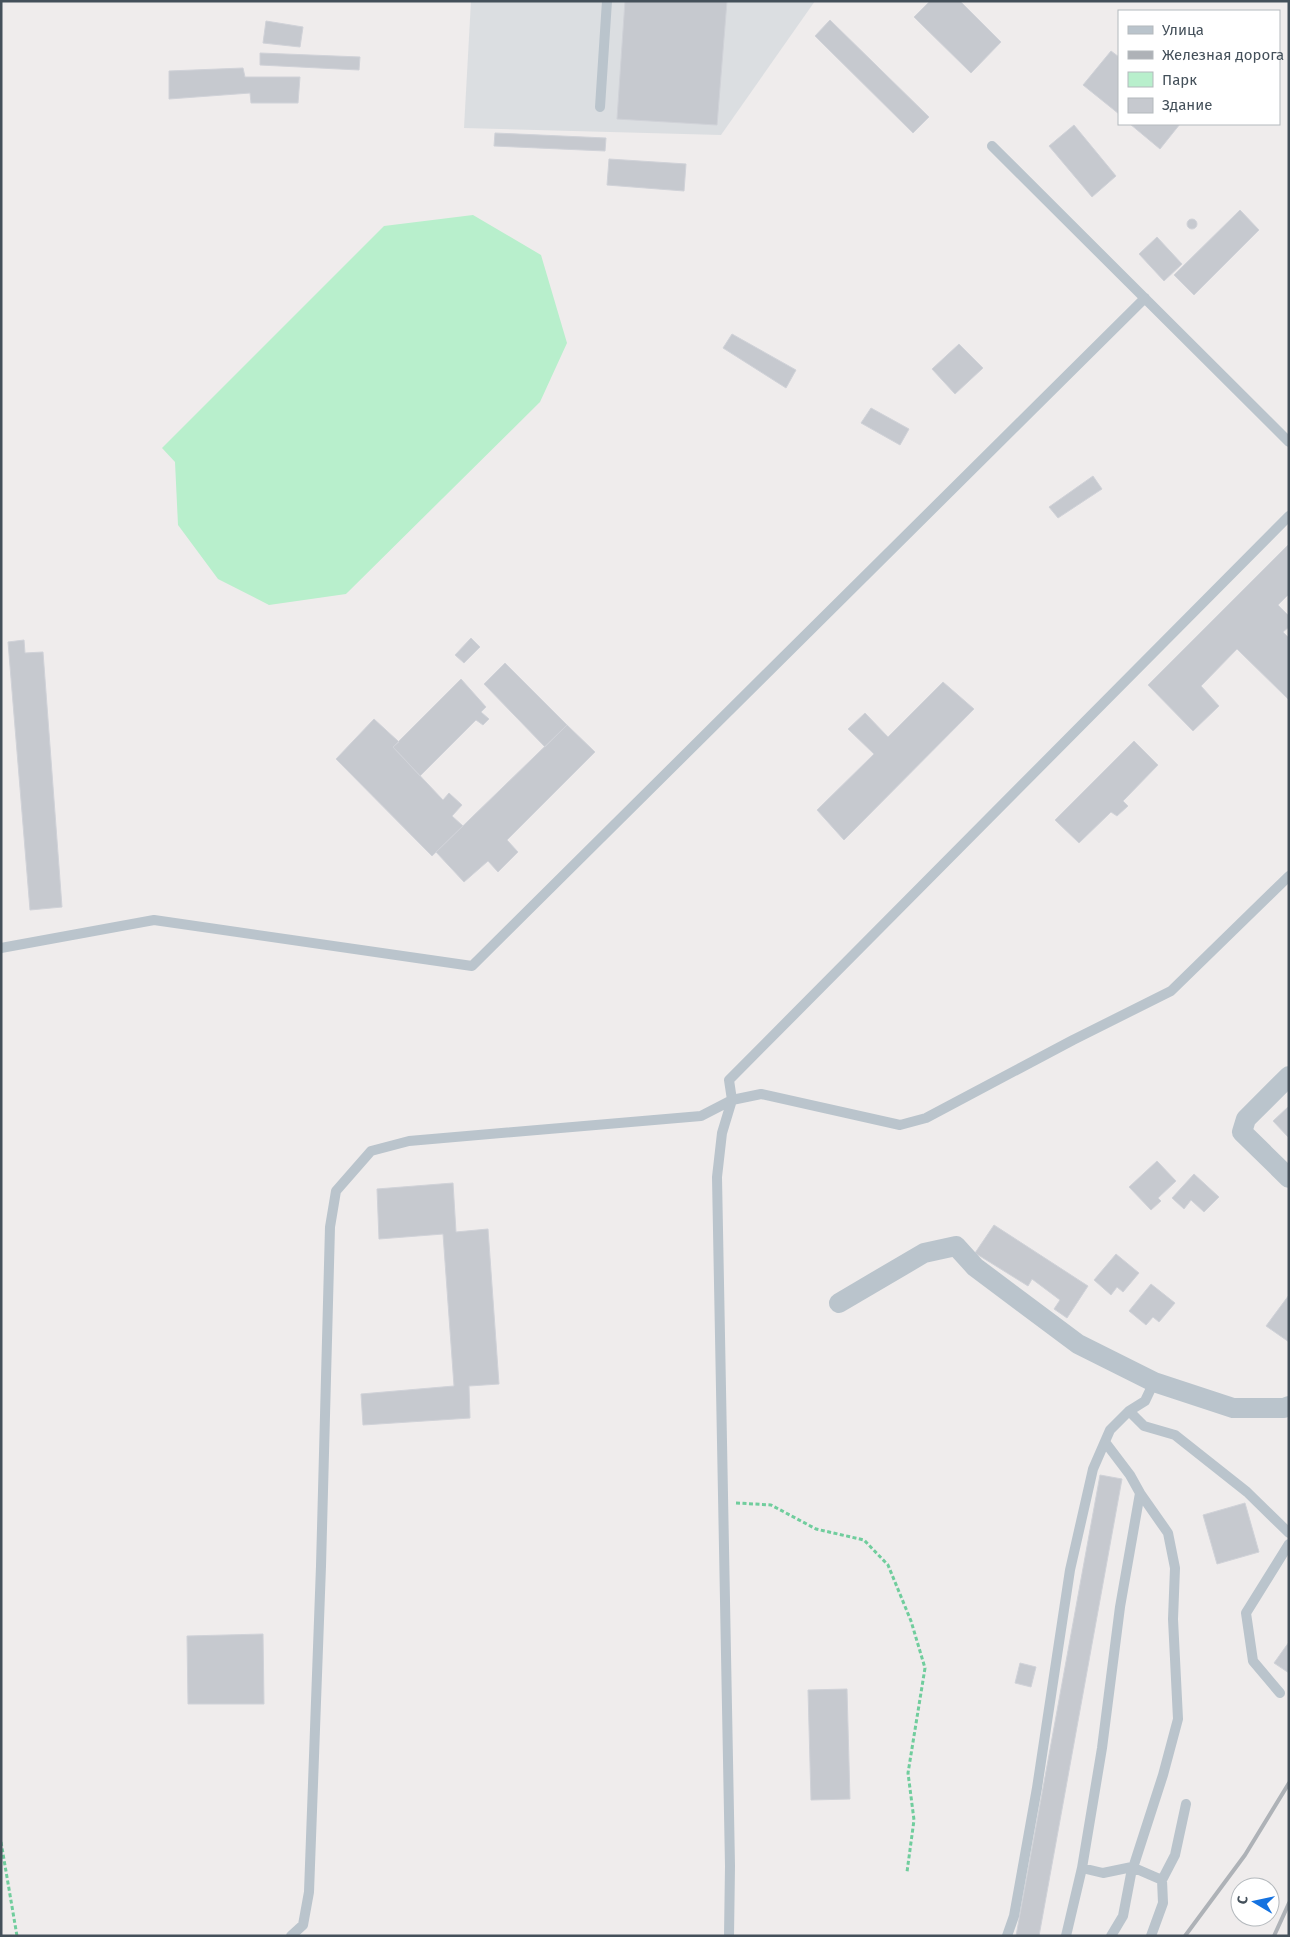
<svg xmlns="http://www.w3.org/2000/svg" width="1290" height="1937" viewBox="0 0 1290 1937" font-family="'Fira Sans',sans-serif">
<rect width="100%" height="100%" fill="#efecec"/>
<path fill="#dbdee1" d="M 471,1 L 815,1 L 721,135 L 464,128 Z"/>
<path fill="#b8efcc" d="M 473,215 L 541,255 L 567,343 L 540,402 L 346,594 L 269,605 L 218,579 L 178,525 L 175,462 L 162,448 L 384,226 Z"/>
<path fill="#c6c9cf" stroke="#d0d2d8" d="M 625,1 L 727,1 L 717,125 L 617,119 Z
M 930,1 L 960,1 L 1001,42 L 971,73 L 914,17 Z
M 830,20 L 929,117 L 913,133 L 815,36 Z
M 266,21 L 303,27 L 300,47 L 263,43 Z
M 1111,51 L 1119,57 L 1119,114 L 1083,85 Z
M 260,53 L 360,57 L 359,70 L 260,65 Z
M 243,68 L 245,77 L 300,77 L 298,103 L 251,103 L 250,93 L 169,99 L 169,71 Z
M 1130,124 L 1180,124 L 1160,149 Z
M 1074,125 L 1116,176 L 1092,197 L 1049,146 Z
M 495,133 L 606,138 L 605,151 L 494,146 Z
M 609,159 L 686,164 L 684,191 L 607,185 Z
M 1240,210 L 1259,230 L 1194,295 L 1174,275 Z
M1187 224a5 5 0 1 1 10 0a5 5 0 1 1-10 0Z
M 1157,237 L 1182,264 L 1164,281 L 1139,254 Z
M 732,334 L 796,370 L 786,388 L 723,348 Z
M 959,344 L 983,368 L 955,394 L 932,369 Z
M 871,408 L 909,429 L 900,445 L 861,423 Z
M 1093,476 L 1102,489 L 1058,518 L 1049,507 Z
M 1289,544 L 1289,594 L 1278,605 L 1289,616 L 1289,627 L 1283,632 L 1289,638 L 1289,700 L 1237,649 L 1201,686 L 1219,706 L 1193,731 L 1148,685 Z
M 471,638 L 480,647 L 464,663 L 455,655 Z
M 24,640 L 25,653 L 43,652 L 62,907 L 30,910 L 8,642 Z
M 505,663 L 567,725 L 545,747 L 484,684 Z
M 461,679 L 486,707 L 481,712 L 489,719 L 483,725 L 476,720 L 420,776 L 393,747 Z
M 943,682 L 974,709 L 844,840 L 817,810 L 874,754 L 848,729 L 865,713 L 888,737 Z
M 374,719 L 399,742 L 393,747 L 443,800 L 449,793 L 462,805 L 452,816 L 463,826 L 432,856 L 336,759 Z
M 567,725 L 595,752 L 507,840 L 518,852 L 498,872 L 488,861 L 464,882 L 436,852 Z
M 1134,741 L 1158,765 L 1123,801 L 1128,806 L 1117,816 L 1111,812 L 1079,843 L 1055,820 Z
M 1288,1107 L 1289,1107 L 1289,1138 L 1273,1121 Z
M 1157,1161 L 1176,1181 L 1158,1198 L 1161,1201 L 1151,1210 L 1129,1187 Z
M 1194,1174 L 1219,1197 L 1204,1212 L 1191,1200 L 1184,1209 L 1172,1198 Z
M 453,1183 L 456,1232 L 488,1229 L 499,1384 L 469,1386 L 470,1418 L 363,1425 L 361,1394 L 454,1386 L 443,1234 L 379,1239 L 377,1189 Z
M 994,1225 L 1088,1286 L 1067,1318 L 1054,1309 L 1060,1300 L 1032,1279 L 1028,1286 L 975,1253 Z
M 1116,1254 L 1139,1273 L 1123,1292 L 1117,1287 L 1111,1295 L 1094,1280 Z
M 1151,1284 L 1175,1303 L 1159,1322 L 1153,1317 L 1146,1325 L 1129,1311 Z
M 1289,1295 L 1289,1342 L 1266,1326 Z
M 1100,1475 L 1122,1479 L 1039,1936 L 1016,1936 Z
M 1245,1503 L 1259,1552 L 1217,1564 L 1203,1515 Z
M 263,1634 L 264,1704 L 188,1704 L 187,1636 Z
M 1289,1642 L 1289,1673 L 1274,1663 Z
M 1020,1663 L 1036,1667 L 1031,1687 L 1015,1683 Z
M 847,1689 L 850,1799 L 811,1800 L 808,1690 Z"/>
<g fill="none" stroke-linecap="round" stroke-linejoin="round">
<path stroke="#70cd9d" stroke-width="3" stroke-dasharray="4 2.5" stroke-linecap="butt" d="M 736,1503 L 771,1505 L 816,1529 L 864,1540 L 888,1565 L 911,1621 L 925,1668 L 908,1773 L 914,1820 L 907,1872
M 1,1842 L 17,1936"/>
<path stroke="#bac4cc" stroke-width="10" d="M 600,107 L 607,1
M 992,146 L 1289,442
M 1,948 L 154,920 L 472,966 L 1145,298
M 1129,1411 L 1144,1426 L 1175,1435 L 1247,1492 L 1289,1533
M 1280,1693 L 1253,1661 L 1246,1613 L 1289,1544
M 1082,1868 L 1103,1873 L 1132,1867 L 1162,1880
M 291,1936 L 303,1925 L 309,1892 L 321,1566 L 330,1227 L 336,1191 L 371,1151 L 409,1141 L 701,1116 L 732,1100 L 729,1080 L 1289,516
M 729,1936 L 730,1866 L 717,1177 L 722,1133 L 732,1100 L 761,1094 L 900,1125 L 926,1118 L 1073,1040 L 1171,991 L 1289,876
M 1007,1936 L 1014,1916 L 1037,1788 L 1070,1570 L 1093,1469 L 1110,1430 L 1129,1411 L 1145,1401 L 1154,1382
M 1066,1936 L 1082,1868 L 1102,1748 L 1120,1607 L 1140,1493 L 1130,1475 L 1105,1442
M 1111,1936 L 1123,1916 L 1131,1874 L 1163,1775 L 1178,1719 L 1173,1619 L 1175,1568 L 1168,1533 L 1140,1493
M 1151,1936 L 1163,1903 L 1162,1880 L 1175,1855 L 1186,1804"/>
<path stroke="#bac4cc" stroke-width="20" d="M 1289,1076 L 1246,1119 L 1242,1132 L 1289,1178
M 839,1303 L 924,1253 L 956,1246 L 975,1267 L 1078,1344 L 1154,1382 L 1233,1408 L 1284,1408 L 1289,1406"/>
<path stroke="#aeb2b7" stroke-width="4" d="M 1185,1936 L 1245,1855 L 1289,1783
M 1274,1936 L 1289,1903"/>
</g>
<rect width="1290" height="1937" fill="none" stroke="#44505a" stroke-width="5"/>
<rect x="1118" y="10" width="162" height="115" fill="#ffffff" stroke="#b4b9bd"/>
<rect x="1128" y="26" width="25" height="8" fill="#bac4cc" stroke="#b4b9bd"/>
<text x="1162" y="35" font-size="15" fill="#44505a">Улица</text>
<rect x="1128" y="51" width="25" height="8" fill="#aeb2b7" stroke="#b4b9bd"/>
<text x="1162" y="60" font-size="15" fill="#44505a">Железная дорога</text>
<rect x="1128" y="72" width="25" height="15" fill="#b8efcc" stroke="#b4b9bd"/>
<text x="1162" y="85" font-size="15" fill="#44505a">Парк</text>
<rect x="1128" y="98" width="25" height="15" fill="#c6c9cf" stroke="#b4b9bd"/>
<text x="1162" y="110" font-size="15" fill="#44505a">Здание</text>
<g transform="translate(1255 1902) rotate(279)"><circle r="24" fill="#ffffff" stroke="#b4b9bd"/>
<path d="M0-4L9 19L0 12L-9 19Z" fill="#1572e0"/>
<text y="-8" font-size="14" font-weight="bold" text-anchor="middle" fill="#44505a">С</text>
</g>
</svg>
